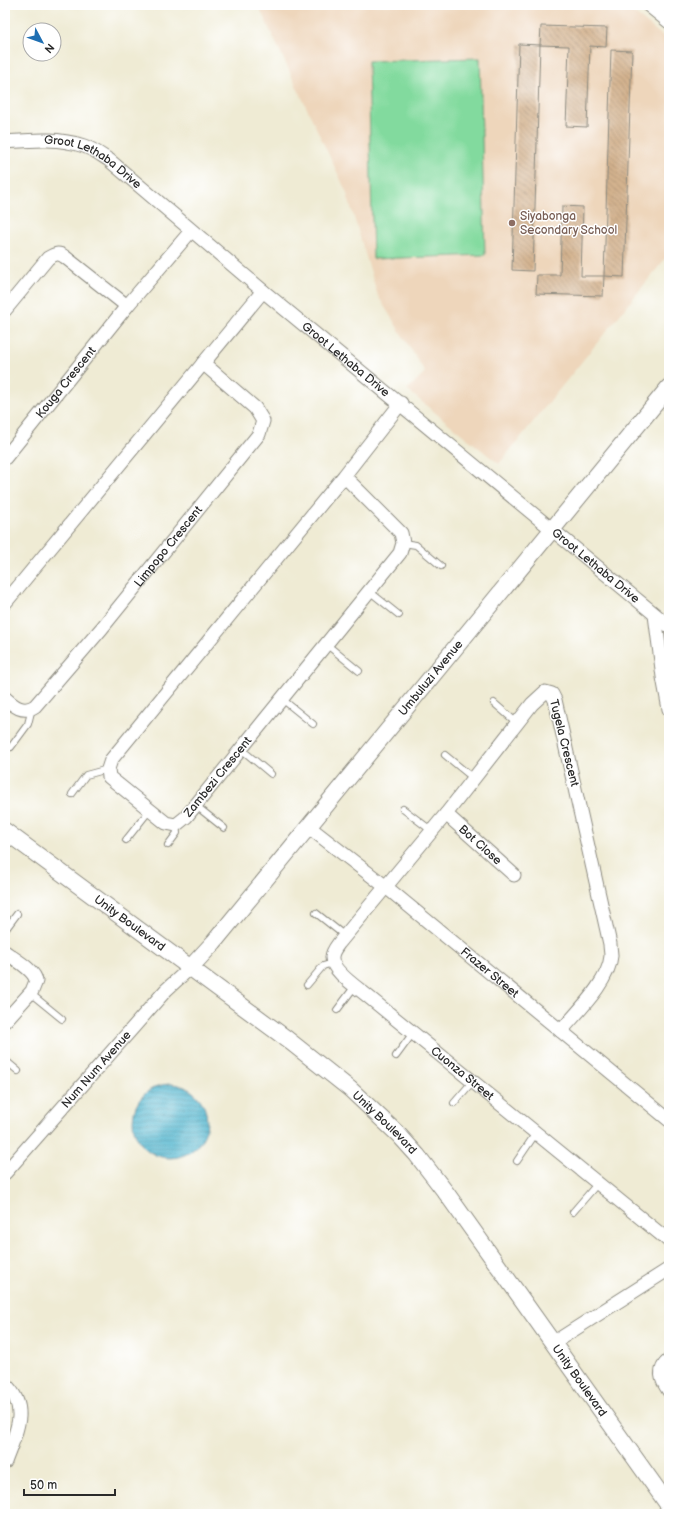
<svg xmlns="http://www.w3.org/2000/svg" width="674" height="1519" viewBox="0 0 674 1519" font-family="'Balsamiq Sans',sans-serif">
<defs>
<pattern id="water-rules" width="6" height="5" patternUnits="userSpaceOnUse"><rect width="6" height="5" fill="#4eb4cd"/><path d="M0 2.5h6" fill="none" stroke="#4193a7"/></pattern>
<pattern id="building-back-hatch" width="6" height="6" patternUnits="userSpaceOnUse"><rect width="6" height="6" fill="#d3b28e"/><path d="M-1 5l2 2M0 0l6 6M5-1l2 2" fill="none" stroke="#ab9174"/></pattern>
</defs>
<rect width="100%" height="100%" fill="#fff"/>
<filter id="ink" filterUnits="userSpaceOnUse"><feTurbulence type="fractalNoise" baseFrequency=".025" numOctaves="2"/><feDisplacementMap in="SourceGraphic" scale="8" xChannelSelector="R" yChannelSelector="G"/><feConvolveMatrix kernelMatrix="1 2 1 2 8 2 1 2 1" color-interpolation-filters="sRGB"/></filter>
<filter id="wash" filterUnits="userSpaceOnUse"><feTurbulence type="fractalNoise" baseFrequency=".012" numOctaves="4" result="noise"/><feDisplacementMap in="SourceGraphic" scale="16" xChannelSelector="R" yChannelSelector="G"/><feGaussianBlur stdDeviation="0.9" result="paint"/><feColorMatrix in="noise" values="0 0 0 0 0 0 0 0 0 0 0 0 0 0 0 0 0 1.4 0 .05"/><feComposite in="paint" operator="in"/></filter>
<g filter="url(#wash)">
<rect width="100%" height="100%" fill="#efebd4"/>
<path fill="#eed6bb" d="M 258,5 L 624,5 L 669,41 L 669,254 L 499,464 L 407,390 L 425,372 L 378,296 L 346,191 Z"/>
<path fill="#82da9e" stroke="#568264" d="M 480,58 L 485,255 L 373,259 L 368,61 Z"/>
<path fill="url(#water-rules)" stroke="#3c707c" d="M133 1121a37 37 0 1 1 74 0a37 37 0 1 1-74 0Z"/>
<g id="blocks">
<path fill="url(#building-back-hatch)" d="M 541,26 L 607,28 L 606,47 L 590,46 L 587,127 L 566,126 L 569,46 L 540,45 Z
M 519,44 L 540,45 L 533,271 L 512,270 Z
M 611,50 L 632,51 L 624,277 L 604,276 Z
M 562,206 L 583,207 L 581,276 L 604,276 L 603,296 L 536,294 L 537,275 L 560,275 Z"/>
</g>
</g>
<g filter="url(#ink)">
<use href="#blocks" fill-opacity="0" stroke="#8d8b80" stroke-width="1"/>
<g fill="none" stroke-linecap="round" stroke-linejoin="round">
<g stroke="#8d8b80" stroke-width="8">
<path id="service" d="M 403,543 L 416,545 L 441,566
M 369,591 L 399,615
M 326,644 L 359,671
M 282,699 L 313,724
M 494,703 L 517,723
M 11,747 L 28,724 L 32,708
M 241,749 L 271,774
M 445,755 L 473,778
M 72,794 L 86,775 L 108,769
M 195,805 L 224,828
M 403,809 L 432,831
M 126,840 L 149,811
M 168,845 L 177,833 L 176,825
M 316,913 L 345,936
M 5,930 L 17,914
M 307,985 L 323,966 L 333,963
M 30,993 L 62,1019
M 337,1010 L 355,986
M 396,1056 L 413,1033
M 5,1060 L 18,1071
M 454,1103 L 473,1081
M 517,1161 L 536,1133
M 573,1212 L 598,1183"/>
</g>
<g stroke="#8d8b80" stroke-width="15">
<g id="minor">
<path d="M 648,5 L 669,22"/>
<path id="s1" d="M 5,142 C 31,140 58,137 84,146 C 93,149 101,155 109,160 L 263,291 L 669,626"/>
<path d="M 5,310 L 48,258 C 55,254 58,252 65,257 L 127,306"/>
<path id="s2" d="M 5,458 L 127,306 L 191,231"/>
<path d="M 344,476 L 401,533 L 403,543 L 400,553 L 186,817 L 176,825 L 166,823 L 109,777 L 108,769 L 111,760 L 344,476 L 401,403"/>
<path d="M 5,603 L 263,291"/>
<path d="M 655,615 L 663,677 L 669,709"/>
<path id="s3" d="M 5,698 C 14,706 23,714 35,706 L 102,628 L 259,434 L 263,421 L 255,408 L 203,363"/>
<path id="s4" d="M 446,814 L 514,875"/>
<path id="s5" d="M 309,827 L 386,887 L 669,1120"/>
<path d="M 5,952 C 14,959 35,970 36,981 L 32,991 L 5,1021"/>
<path id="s6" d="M 561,1031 C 577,1012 609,982 611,956 C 611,952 610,948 610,944 L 555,700 L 552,694 L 545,692 L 532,704 L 446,814 L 339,943 C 336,947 332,952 332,957 C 331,970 355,986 365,994 L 669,1241"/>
<path id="s7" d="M 5,1173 L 166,990 L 190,968"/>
<path d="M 553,1343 L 669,1269"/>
<path d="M 669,1360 C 657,1370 661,1380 669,1391"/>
<path d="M 5,1384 C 31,1408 15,1434 5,1462"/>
</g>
</g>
<g stroke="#8d8b80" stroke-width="18">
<g id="tertiary">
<path id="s8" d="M 5,831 L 287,1039 L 350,1089 L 399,1135 L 417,1155 L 447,1194 L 669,1506"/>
<path id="s9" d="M 190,968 L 214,942 L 669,387"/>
</g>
</g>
<use href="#service" stroke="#fff" stroke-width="6"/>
<use href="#minor" stroke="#fff" stroke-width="13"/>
<use href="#tertiary" stroke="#fff" stroke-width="16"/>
</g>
</g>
<circle fill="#8d6e63" stroke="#fff" stroke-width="1.5" cx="512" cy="223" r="4"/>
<g text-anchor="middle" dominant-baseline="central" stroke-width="3" stroke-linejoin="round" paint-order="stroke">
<g font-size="12" fill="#2b2b2b" stroke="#fff">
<text stroke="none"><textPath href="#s1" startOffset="94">Groot Lethaba Drive</textPath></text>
<text stroke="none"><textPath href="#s1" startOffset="418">Groot Lethaba Drive</textPath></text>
<text stroke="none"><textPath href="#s2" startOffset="97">Kouga Crescent</textPath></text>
<text stroke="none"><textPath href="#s3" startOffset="242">Limpopo Crescent</textPath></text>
<text stroke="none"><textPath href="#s1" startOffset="742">Groot Lethaba Drive</textPath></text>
<text stroke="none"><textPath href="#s9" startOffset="377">Umbuluzi Avenue</textPath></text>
<text transform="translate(564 743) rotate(76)">Tugela Crescent</text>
<text transform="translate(218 777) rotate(-51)">Zambezi Crescent</text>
<text stroke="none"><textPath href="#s4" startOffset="46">Bot Close</textPath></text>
<text stroke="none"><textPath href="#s8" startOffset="155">Unity Boulevard</textPath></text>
<text stroke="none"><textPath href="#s5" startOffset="232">Frazer Street</textPath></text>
<text stroke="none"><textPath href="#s7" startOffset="138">Num Num Avenue</textPath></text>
<text stroke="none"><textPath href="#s6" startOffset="885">Cuonza Street</textPath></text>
<text stroke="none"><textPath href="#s8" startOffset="479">Unity Boulevard</textPath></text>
<text stroke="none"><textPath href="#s8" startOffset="803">Unity Boulevard</textPath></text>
</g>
<g font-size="12" fill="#785e54" stroke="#fff" text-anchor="start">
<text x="520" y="216">Siyabonga<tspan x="520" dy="14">Secondary School</tspan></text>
</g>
</g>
<rect width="674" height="1519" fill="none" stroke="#fff" stroke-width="20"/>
<g transform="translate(42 42) rotate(131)"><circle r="19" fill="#ffffff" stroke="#aaaaaa"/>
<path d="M0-3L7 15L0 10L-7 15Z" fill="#1f6fb2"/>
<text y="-6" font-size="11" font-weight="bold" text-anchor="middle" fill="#2b2b2b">N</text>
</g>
<path d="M24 1489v6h91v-6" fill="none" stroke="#2b2b2b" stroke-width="2"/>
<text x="30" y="1489" font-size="12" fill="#2b2b2b" stroke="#ffffff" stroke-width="3" paint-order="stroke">50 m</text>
</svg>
